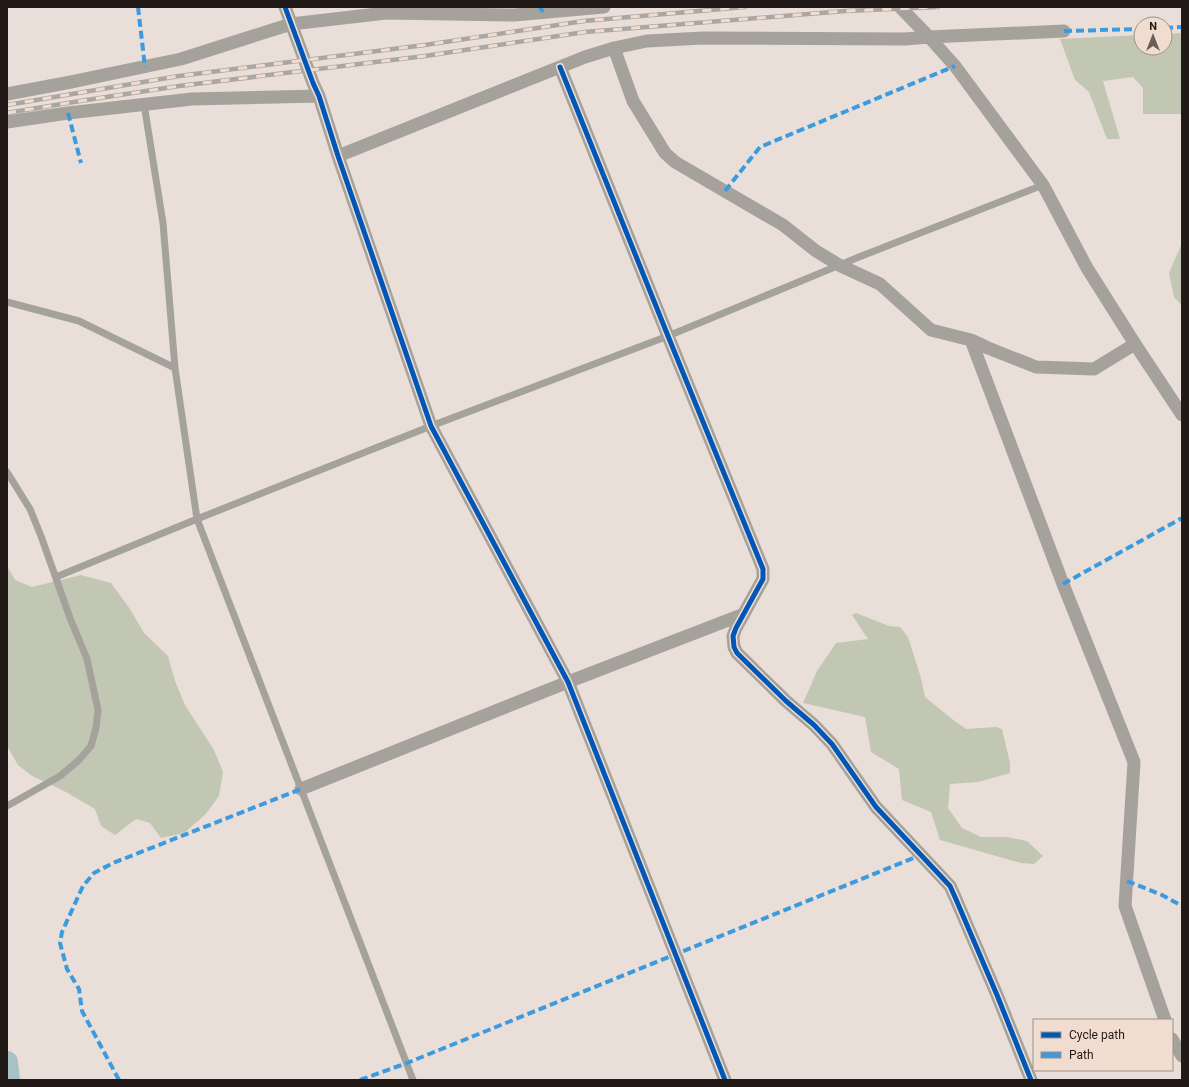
<svg xmlns="http://www.w3.org/2000/svg" width="1189" height="1087" viewBox="0 0 1189 1087" font-family="Roboto,sans-serif">
<rect width="100%" height="100%" fill="#e9ded8"/>
<path fill="#c2c7b4" d="M 1182,33 L 1182,114 L 1143,114 L 1143,88 L 1133,77 L 1103,81 L 1120,139 L 1107,139 L 1089,92 L 1075,80 L 1060,39 L 1141,35 L 1141,48 L 1165,48 L 1165,34 Z
M 1182,243 L 1182,306 L 1174,297 L 1169,273 Z
M 7,566 L 15,580 L 32,587 L 81,575 L 111,583 L 130,609 L 144,633 L 168,656 L 175,681 L 185,705 L 214,750 L 223,772 L 219,796 L 205,815 L 184,833 L 161,838 L 150,823 L 136,819 L 115,835 L 101,826 L 95,809 L 66,792 L 32,776 L 18,765 L 7,746 Z
M 856,613 L 889,626 L 900,627 L 908,637 L 921,678 L 925,697 L 952,719 L 966,729 L 996,727 L 1002,729 L 1010,763 L 1010,773 L 978,782 L 950,784 L 948,808 L 962,828 L 981,837 L 1007,837 L 1027,841 L 1043,856 L 1034,864 L 1021,863 L 940,840 L 931,812 L 902,800 L 899,769 L 871,752 L 865,717 L 803,703 L 817,671 L 836,643 L 868,639 L 852,615 Z"/>
<g fill="none" stroke-linecap="round" stroke-linejoin="round">
<path stroke="#a7c2c6" stroke-width="22" d="M 7,1062 L 9,1080"/>
<path stroke="#a5a29c" stroke-width="7" d="M 144,104 L 163,223 L 175,368 L 197,519 L 413,1080
M 7,302 L 79,321 L 175,368
M 7,472 L 30,509 L 41,536 L 70,618 L 87,659 L 98,710 L 96,728 L 91,746 L 79,760 L 60,776 L 7,806
M 56,577 L 197,519 L 431,426 L 668,336 L 859,257 L 1043,185"/>
<path stroke="#a5a29c" stroke-width="13" d="M 285,7 L 313,83 L 319,96 L 338,156 L 431,426 L 568,682 L 725,1080
M 900,7 L 929,37 L 955,66 L 1043,185 L 1087,268 L 1135,344 L 1182,415
M 614,48 L 633,101 L 665,153 L 675,162 L 783,225 L 816,251 L 839,265 L 880,284 L 931,330 L 971,340 L 988,348 L 1036,367 L 1094,369 L 1135,344
M 560,67 L 668,336 L 763,569 L 763,579 L 736,628 L 733,636 L 734,647 L 737,653 L 786,701 L 814,725 L 832,744 L 876,807 L 950,886 L 955,897 L 997,995 L 1031,1080
M 7,94 L 71,82 L 181,59 L 291,24 L 386,13 L 514,15 L 604,7
M 7,122 L 68,113 L 192,99 L 319,96
M 338,156 L 585,57 L 614,48 L 647,41 L 703,38 L 905,39 L 929,37 L 1064,31
M 971,340 L 1063,584 L 1134,762 L 1125,906 L 1165,1020
M 301,789 L 568,682 L 744,614
M 1172,1039 L 1182,1056"/>
<g stroke="#aca6a1" stroke-width="4.5">
<path id="rail" d="M 7,105 L 179,76 L 425,45 L 584,21 L 745,7
M 7,113 L 80,101 L 179,86 L 425,56 L 585,32 L 845,11 L 938,7"/>
</g>
<use href="#rail" stroke="#f1ddd0" stroke-width="3" stroke-dasharray="9" stroke-linecap="butt"/>
<path stroke="#3c9bdf" stroke-width="4" stroke-dasharray="8 4" stroke-linecap="butt" d="M 138,7 L 145,67
M 540,7 L 543,12
M 1165,28 L 1182,27
M 1064,31 L 1141,29
M 68,113 L 81,163
M 725,191 L 760,147 L 955,66
M 1063,584 L 1182,518
M 1127,881 L 1162,895 L 1182,906
M 119,1080 L 82,1011 L 79,989 L 67,969 L 60,943 L 62,932 L 83,886 L 94,873 L 113,863 L 301,789
M 360,1080 L 407,1063 L 921,855"/>
<g stroke="#f1ddd0" stroke-width="8">
<path id="cycleway" d="M 285,7 L 313,83 L 319,96 L 338,156 L 431,426 L 568,682 L 725,1080
M 560,67 L 668,336 L 763,569 L 763,579 L 736,628 L 733,636 L 734,647 L 737,653 L 786,701 L 814,725 L 832,744 L 876,807 L 950,886 L 955,897 L 997,995 L 1031,1080"/>
</g>
<use href="#cycleway" stroke="#0057b8" stroke-width="5"/>
</g>
<rect width="1189" height="1087" fill="none" stroke="#221a16" stroke-width="16"/>
<rect x="1033" y="1019" width="140" height="52" fill="#f1ddd0" stroke="#9e8f86"/>
<rect x="1041" y="1032" width="20" height="6" fill="#0057b8" stroke="#9e8f86"/>
<text x="1069" y="1039" font-size="12" fill="#221a16">Cycle path</text>
<rect x="1041" y="1052" width="20" height="6" fill="#3c9bdf" stroke="#9e8f86"/>
<text x="1069" y="1059" font-size="12" fill="#221a16">Path</text>
<g transform="translate(1153 36)"><circle r="19" fill="#f1ddd0" stroke="#9e8f86"/>
<path d="M0-3L7 15L0 10L-7 15Z" fill="#685f5a"/>
<text y="-6" font-size="11" font-weight="bold" text-anchor="middle" fill="#221a16">N</text>
</g>
</svg>
